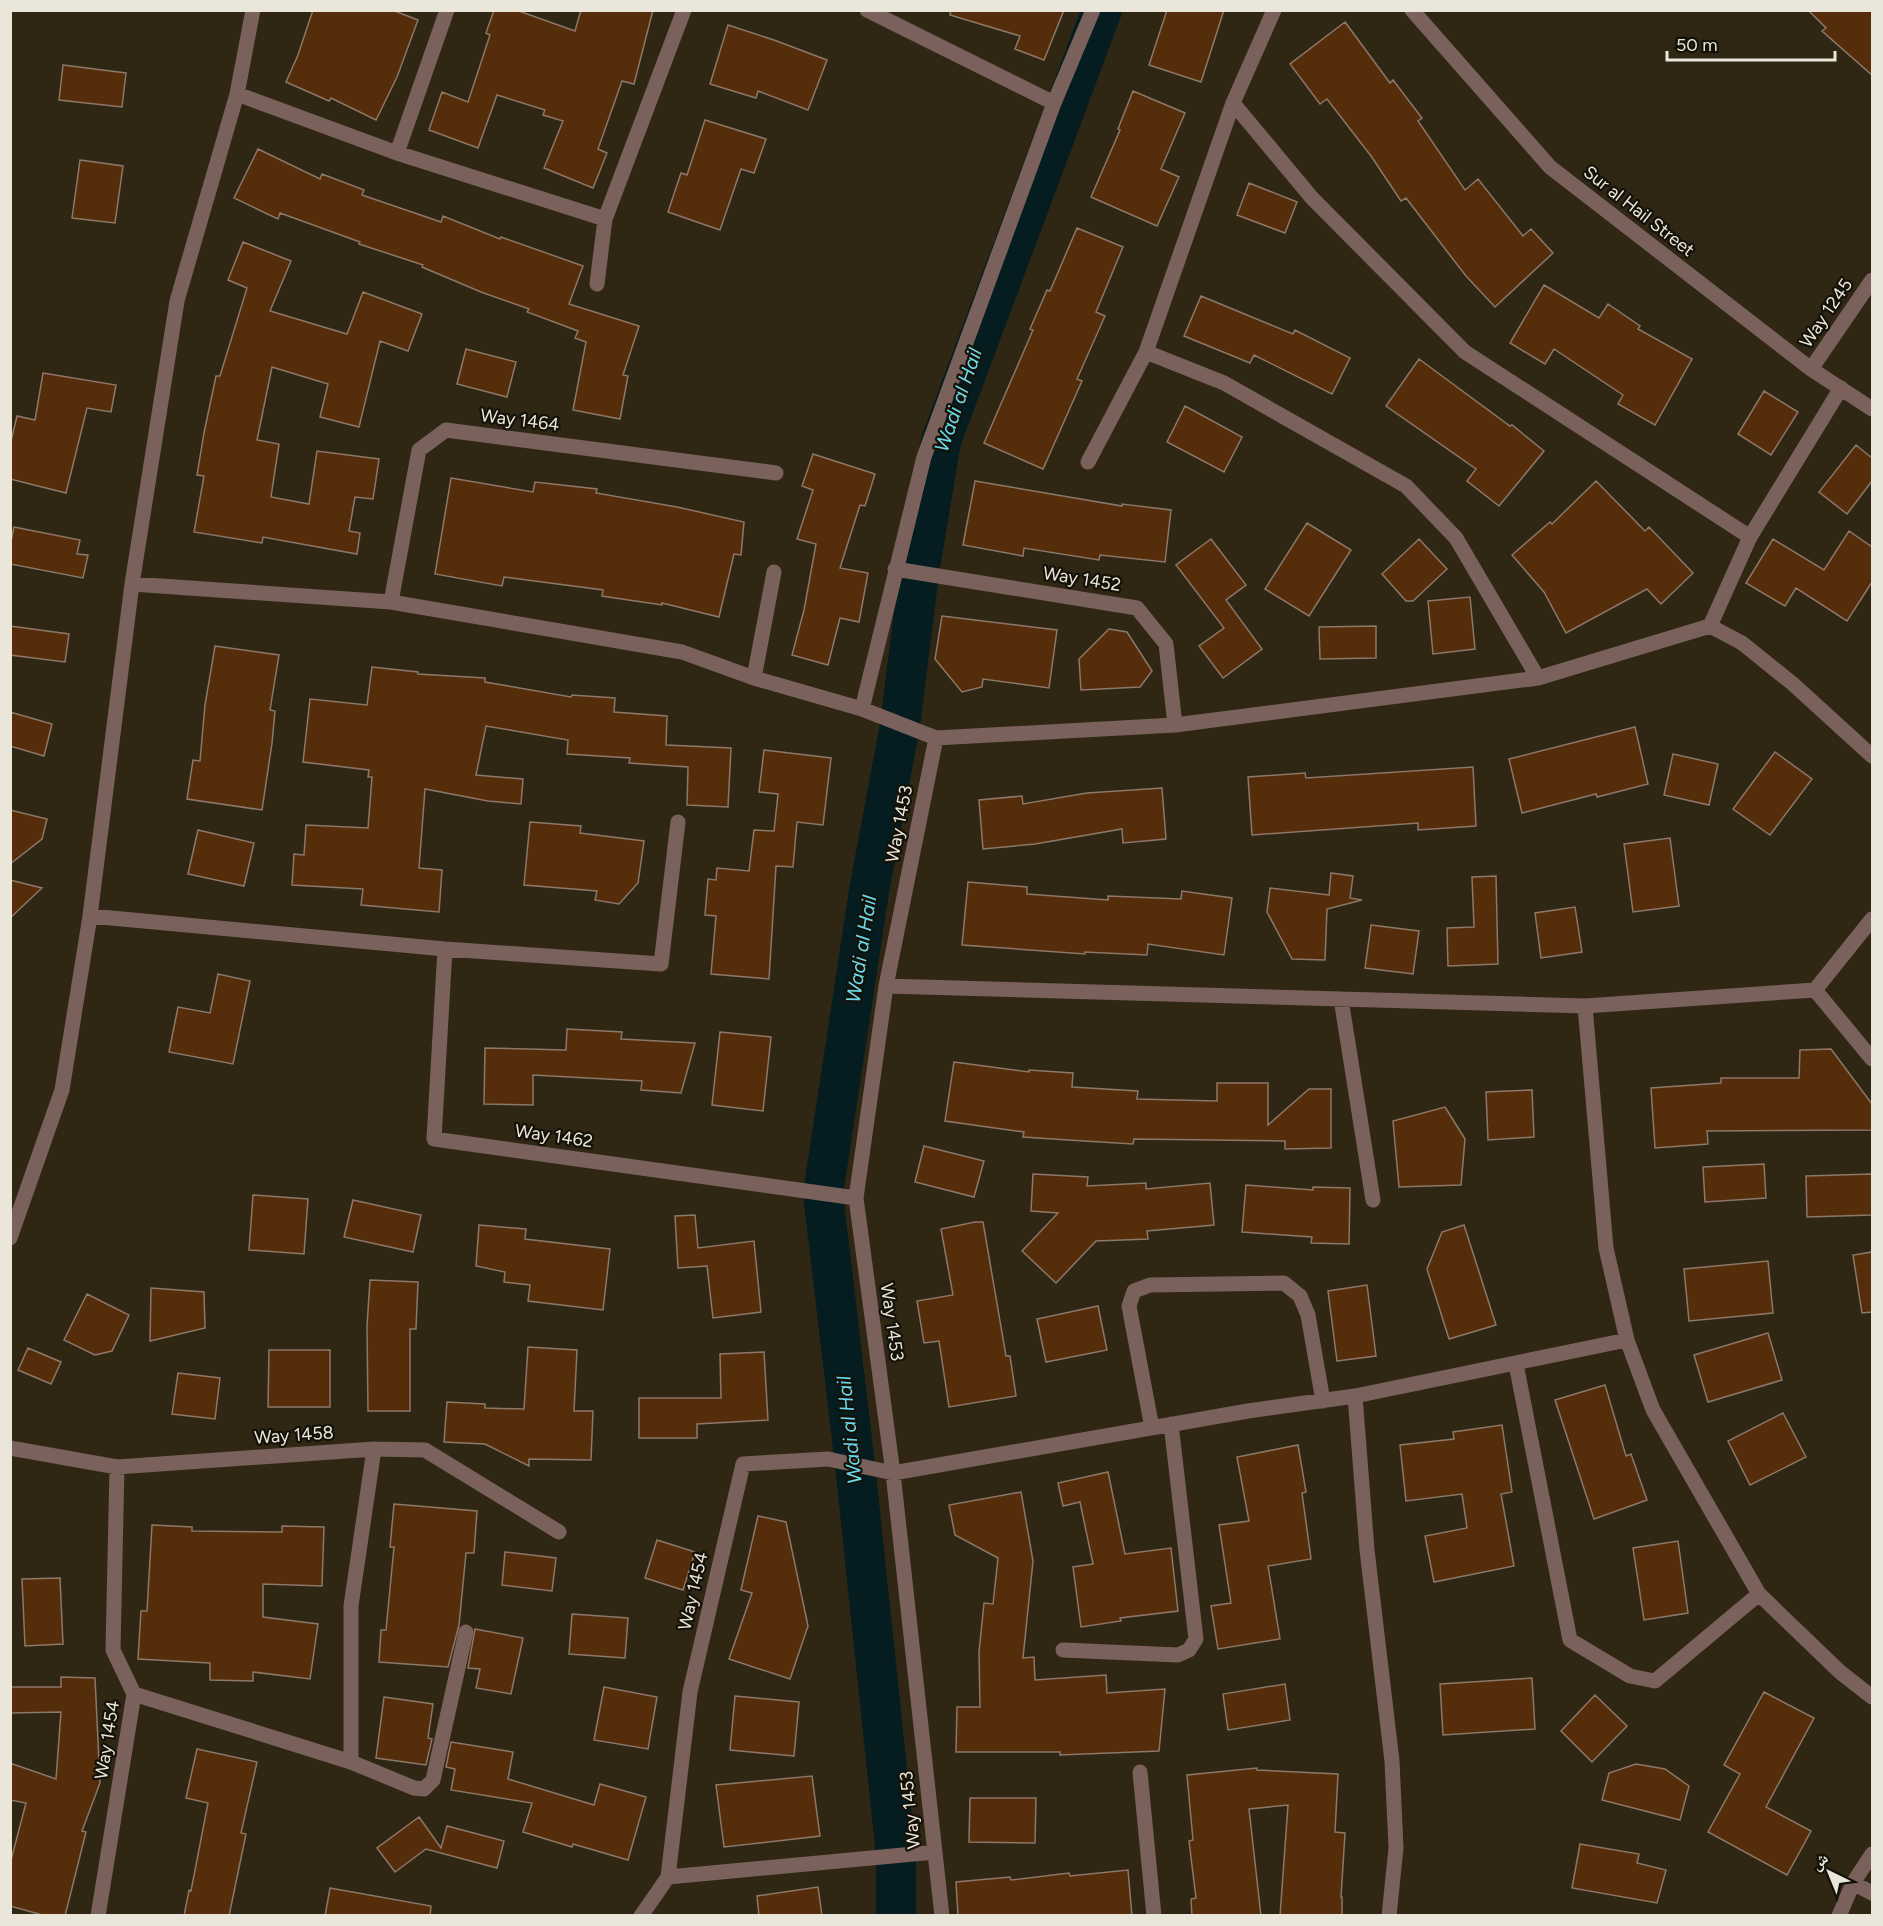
<svg xmlns="http://www.w3.org/2000/svg" width="1883" height="1926" viewBox="0 0 1883 1926" font-family="Figtree,'Noto Naskh Arabic',sans-serif">
<rect width="100%" height="100%" fill="#2f2714"/>
<g fill="none" stroke-linecap="round" stroke-linejoin="round">
<path stroke="#051d20" stroke-width="40" d="M 896,1916 L 896,1855 L 855,1465 L 823,1194 L 869,891 L 900,725 L 919,573 L 941,441 L 1102,10"/>
</g>
<path fill="#562d0a" stroke="#8c7769" stroke-width="1.5" d="M 313,10 L 392,10 L 418,20 L 397,77 L 376,120 L 331,98 L 329,101 L 286,82 L 298,55 Z
M 494,10 L 516,10 L 575,31 L 581,10 L 653,10 L 634,84 L 622,81 L 598,149 L 607,153 L 593,188 L 544,168 L 563,121 L 543,115 L 545,110 L 497,95 L 478,148 L 429,130 L 442,92 L 468,102 L 490,35 L 486,33 Z
M 951,10 L 1064,10 L 1044,60 L 1015,49 L 1020,36 L 950,15 Z
M 1167,10 L 1224,10 L 1201,82 L 1149,65 Z
M 1808,10 L 1872,10 L 1872,75 L 1822,31 L 1826,28 Z
M 1345,22 L 1390,83 L 1393,80 L 1422,118 L 1418,121 L 1465,190 L 1478,179 L 1523,236 L 1531,229 L 1553,253 L 1495,307 L 1466,276 L 1406,198 L 1401,201 L 1371,156 L 1327,99 L 1320,104 L 1290,64 Z
M 728,25 L 774,40 L 827,60 L 808,110 L 758,91 L 756,98 L 710,84 Z
M 63,65 L 126,73 L 122,107 L 59,100 Z
M 1133,91 L 1185,113 L 1161,169 L 1179,177 L 1157,226 L 1091,197 L 1120,130 L 1118,129 Z
M 705,120 L 766,139 L 754,173 L 741,169 L 720,230 L 668,212 L 681,173 L 687,175 Z
M 258,149 L 320,179 L 322,174 L 364,190 L 362,195 L 441,222 L 443,216 L 500,239 L 501,237 L 583,266 L 569,304 L 639,326 L 623,375 L 628,376 L 620,419 L 573,410 L 586,342 L 575,338 L 578,331 L 527,312 L 529,309 L 481,292 L 422,267 L 423,265 L 359,244 L 360,242 L 280,213 L 278,219 L 234,198 Z
M 80,160 L 123,166 L 115,223 L 72,218 Z
M 1249,183 L 1297,202 L 1285,233 L 1237,215 Z
M 1077,228 L 1123,247 L 1096,312 L 1105,316 L 1077,379 L 1082,381 L 1043,469 L 984,443 L 1033,330 L 1030,329 L 1047,290 L 1050,291 Z
M 243,242 L 291,261 L 270,311 L 347,334 L 363,292 L 422,314 L 408,351 L 380,341 L 359,427 L 320,417 L 328,384 L 272,367 L 257,440 L 279,444 L 271,497 L 309,504 L 317,451 L 379,459 L 373,499 L 355,497 L 349,531 L 360,533 L 357,554 L 263,537 L 262,543 L 194,532 L 204,476 L 197,475 L 204,433 L 216,376 L 220,376 L 247,288 L 228,280 Z
M 1544,285 L 1599,318 L 1608,304 L 1640,326 L 1638,329 L 1692,359 L 1655,425 L 1618,404 L 1623,395 L 1554,349 L 1545,364 L 1510,343 Z
M 1201,296 L 1293,334 L 1295,330 L 1350,358 L 1332,394 L 1254,355 L 1250,363 L 1184,336 Z
M 466,349 L 516,362 L 507,397 L 457,384 Z
M 1419,359 L 1510,426 L 1512,425 L 1544,451 L 1499,506 L 1467,481 L 1476,469 L 1386,406 Z
M 43,373 L 116,385 L 111,412 L 87,408 L 66,493 L 10,479 L 10,445 L 17,416 L 35,420 Z
M 1764,391 L 1798,412 L 1771,455 L 1738,434 Z
M 1185,406 L 1242,437 L 1224,472 L 1167,442 Z
M 1856,445 L 1872,458 L 1872,481 L 1847,514 L 1819,492 Z
M 813,454 L 875,474 L 865,506 L 860,505 L 840,568 L 868,573 L 859,622 L 840,618 L 828,665 L 792,655 L 804,610 L 816,544 L 797,539 L 813,490 L 802,486 Z
M 451,478 L 533,492 L 535,482 L 597,489 L 596,493 L 677,507 L 744,522 L 741,555 L 734,554 L 719,617 L 662,603 L 662,605 L 602,596 L 603,590 L 504,577 L 502,586 L 435,574 Z
M 975,481 L 1122,506 L 1122,504 L 1171,510 L 1165,562 L 1100,555 L 1099,560 L 1024,548 L 1023,556 L 963,545 Z
M 1596,481 L 1645,531 L 1649,527 L 1693,573 L 1661,604 L 1647,589 L 1566,633 L 1544,592 L 1512,555 L 1550,522 L 1552,524 Z
M 1307,523 L 1351,550 L 1309,616 L 1265,589 Z
M 14,527 L 80,540 L 77,554 L 88,555 L 83,578 L 10,564 L 10,546 Z
M 1849,531 L 1872,547 L 1872,582 L 1847,621 L 1796,588 L 1785,606 L 1746,583 L 1773,539 L 1824,570 Z
M 1211,539 L 1246,585 L 1226,600 L 1262,649 L 1223,678 L 1199,646 L 1224,628 L 1176,565 Z
M 1419,539 L 1447,569 L 1413,601 L 1406,601 L 1382,574 Z
M 1470,597 L 1475,649 L 1433,654 L 1428,601 Z
M 942,616 L 1057,630 L 1049,688 L 983,679 L 982,687 L 962,692 L 935,659 Z
M 10,626 L 69,634 L 65,662 L 10,655 Z
M 1376,626 L 1376,658 L 1320,659 L 1319,627 Z
M 1109,629 L 1127,632 L 1152,671 L 1140,687 L 1081,690 L 1079,659 Z
M 215,646 L 279,655 L 270,710 L 275,711 L 272,743 L 262,810 L 187,799 L 193,760 L 200,761 L 205,705 Z
M 372,667 L 418,672 L 418,674 L 485,678 L 485,682 L 571,697 L 572,695 L 615,698 L 614,712 L 667,716 L 666,745 L 731,748 L 728,807 L 687,805 L 688,767 L 629,763 L 630,758 L 567,754 L 568,740 L 486,726 L 476,775 L 523,779 L 521,804 L 488,801 L 425,789 L 419,868 L 442,870 L 439,912 L 361,905 L 363,889 L 292,885 L 294,854 L 304,855 L 306,825 L 368,828 L 372,777 L 368,777 L 369,770 L 303,762 L 310,699 L 367,705 Z
M 10,712 L 52,724 L 44,756 L 10,746 Z
M 1635,727 L 1648,784 L 1597,797 L 1596,794 L 1522,813 L 1509,759 Z
M 764,750 L 831,758 L 823,825 L 797,822 L 793,867 L 776,866 L 769,979 L 711,974 L 716,916 L 705,915 L 708,879 L 716,880 L 717,868 L 749,871 L 754,830 L 774,831 L 778,794 L 759,792 Z
M 1775,752 L 1812,779 L 1770,835 L 1733,809 Z
M 1673,754 L 1718,764 L 1709,805 L 1664,795 Z
M 1473,767 L 1476,826 L 1418,830 L 1418,823 L 1252,835 L 1248,777 L 1305,773 L 1306,778 Z
M 1162,788 L 1166,839 L 1123,843 L 1122,829 L 1035,844 L 983,849 L 979,800 L 1022,796 L 1023,804 L 1087,793 Z
M 10,810 L 47,819 L 42,839 L 10,864 Z
M 530,822 L 581,826 L 580,833 L 644,841 L 638,883 L 619,904 L 595,900 L 597,891 L 524,885 Z
M 198,830 L 254,843 L 244,886 L 188,874 Z
M 1670,838 L 1679,906 L 1633,912 L 1624,844 Z
M 1331,873 L 1353,876 L 1350,898 L 1362,900 L 1327,909 L 1325,960 L 1292,959 L 1267,912 L 1270,888 L 1329,895 Z
M 1496,876 L 1498,964 L 1448,966 L 1447,928 L 1474,927 L 1472,877 Z
M 10,880 L 42,888 L 10,918 Z
M 968,882 L 1027,887 L 1027,894 L 1108,900 L 1108,896 L 1181,899 L 1182,891 L 1232,898 L 1224,955 L 1148,944 L 1147,955 L 1085,952 L 1085,954 L 962,945 Z
M 1575,907 L 1582,952 L 1541,958 L 1535,913 Z
M 1371,925 L 1419,931 L 1413,974 L 1365,968 Z
M 218,974 L 250,981 L 233,1064 L 169,1052 L 178,1007 L 210,1013 Z
M 567,1029 L 622,1032 L 621,1039 L 695,1043 L 681,1093 L 641,1090 L 642,1081 L 533,1075 L 533,1105 L 484,1104 L 485,1048 L 566,1050 Z
M 720,1032 L 771,1037 L 763,1111 L 712,1105 Z
M 1831,1049 L 1872,1104 L 1872,1130 L 1707,1131 L 1708,1144 L 1655,1148 L 1651,1088 L 1721,1083 L 1721,1078 L 1799,1078 L 1800,1050 Z
M 954,1062 L 1029,1072 L 1029,1070 L 1073,1073 L 1072,1087 L 1138,1091 L 1137,1099 L 1217,1101 L 1217,1083 L 1268,1083 L 1268,1125 L 1309,1089 L 1331,1089 L 1331,1148 L 1285,1149 L 1285,1141 L 1134,1139 L 1133,1144 L 1068,1140 L 1023,1137 L 1024,1132 L 945,1121 Z
M 1532,1090 L 1534,1137 L 1488,1140 L 1486,1092 Z
M 1445,1107 L 1465,1139 L 1461,1185 L 1399,1187 L 1393,1121 Z
M 924,1146 L 984,1161 L 974,1197 L 915,1182 Z
M 1764,1164 L 1766,1198 L 1705,1202 L 1703,1167 Z
M 1033,1174 L 1088,1177 L 1087,1186 L 1146,1183 L 1146,1189 L 1210,1183 L 1214,1225 L 1147,1231 L 1148,1239 L 1096,1241 L 1056,1283 L 1022,1251 L 1058,1213 L 1031,1211 Z
M 1872,1174 L 1872,1215 L 1807,1217 L 1806,1176 Z
M 1246,1185 L 1313,1190 L 1313,1187 L 1350,1188 L 1349,1244 L 1311,1243 L 1312,1237 L 1242,1232 Z
M 253,1195 L 308,1199 L 304,1254 L 249,1250 Z
M 353,1200 L 421,1215 L 413,1252 L 344,1237 Z
M 695,1215 L 698,1248 L 754,1241 L 761,1312 L 713,1318 L 707,1266 L 678,1268 L 675,1216 Z
M 975,1222 L 983,1222 L 1006,1356 L 1010,1356 L 1016,1396 L 949,1407 L 939,1341 L 924,1343 L 917,1301 L 953,1295 L 941,1229 Z
M 479,1225 L 526,1229 L 525,1239 L 610,1249 L 603,1310 L 528,1301 L 530,1285 L 504,1282 L 505,1272 L 476,1266 Z
M 1464,1225 L 1496,1325 L 1449,1339 L 1427,1269 L 1442,1232 Z
M 1872,1252 L 1872,1312 L 1862,1313 L 1853,1255 Z
M 1768,1261 L 1773,1313 L 1689,1321 L 1684,1269 Z
M 370,1280 L 418,1282 L 416,1329 L 410,1329 L 410,1411 L 368,1411 L 367,1326 Z
M 1367,1285 L 1376,1356 L 1337,1361 L 1328,1291 Z
M 151,1288 L 204,1292 L 205,1328 L 150,1341 Z
M 87,1294 L 129,1315 L 112,1351 L 95,1355 L 64,1340 Z
M 1098,1306 L 1107,1350 L 1046,1362 L 1037,1319 Z
M 1768,1333 L 1782,1380 L 1708,1402 L 1694,1355 Z
M 528,1347 L 577,1350 L 574,1411 L 593,1411 L 591,1460 L 529,1459 L 529,1466 L 485,1444 L 444,1442 L 447,1402 L 485,1404 L 485,1408 L 524,1409 Z
M 28,1348 L 61,1362 L 51,1384 L 18,1370 Z
M 269,1350 L 330,1350 L 330,1407 L 268,1407 Z
M 764,1352 L 768,1420 L 697,1424 L 697,1438 L 639,1438 L 639,1398 L 721,1398 L 720,1354 Z
M 178,1373 L 220,1378 L 215,1419 L 172,1414 Z
M 1605,1385 L 1626,1456 L 1631,1454 L 1647,1500 L 1594,1519 L 1555,1400 Z
M 1783,1413 L 1806,1457 L 1750,1485 L 1728,1441 Z
M 1502,1425 L 1512,1492 L 1501,1494 L 1514,1566 L 1434,1582 L 1425,1536 L 1467,1528 L 1462,1494 L 1406,1501 L 1400,1445 L 1454,1439 L 1453,1432 Z
M 1298,1445 L 1306,1492 L 1302,1493 L 1311,1559 L 1268,1566 L 1280,1639 L 1218,1649 L 1211,1606 L 1231,1603 L 1219,1525 L 1249,1521 L 1237,1457 Z
M 1108,1472 L 1125,1554 L 1171,1548 L 1178,1611 L 1120,1618 L 1121,1621 L 1081,1627 L 1073,1567 L 1093,1564 L 1080,1502 L 1063,1506 L 1058,1483 Z
M 1021,1492 L 1033,1561 L 1023,1658 L 1034,1657 L 1035,1680 L 1106,1675 L 1107,1693 L 1165,1689 L 1159,1751 L 1060,1755 L 1060,1752 L 956,1752 L 957,1707 L 980,1707 L 979,1652 L 984,1603 L 993,1604 L 998,1558 L 955,1535 L 949,1505 Z
M 394,1504 L 477,1511 L 474,1553 L 466,1553 L 459,1625 L 448,1667 L 379,1662 L 381,1630 L 386,1630 L 394,1547 L 390,1547 Z
M 758,1516 L 786,1522 L 808,1626 L 790,1679 L 729,1659 L 752,1593 L 741,1590 Z
M 152,1525 L 192,1527 L 192,1531 L 282,1532 L 282,1526 L 324,1527 L 322,1586 L 263,1584 L 263,1617 L 318,1624 L 310,1679 L 253,1672 L 253,1681 L 210,1680 L 210,1663 L 138,1659 L 141,1611 L 147,1611 Z
M 657,1540 L 695,1552 L 683,1590 L 645,1578 Z
M 1678,1541 L 1688,1613 L 1644,1620 L 1633,1548 Z
M 505,1552 L 556,1558 L 552,1591 L 502,1585 Z
M 60,1578 L 63,1644 L 25,1646 L 22,1579 Z
M 572,1614 L 628,1618 L 625,1658 L 569,1654 Z
M 475,1629 L 523,1638 L 511,1694 L 476,1688 L 480,1669 L 468,1668 Z
M 61,1677 L 95,1678 L 100,1783 L 82,1831 L 86,1832 L 65,1916 L 46,1916 L 10,1906 L 10,1864 L 26,1803 L 10,1800 L 10,1763 L 56,1779 L 61,1712 L 10,1713 L 10,1687 L 61,1687 Z
M 1532,1678 L 1535,1729 L 1443,1735 L 1440,1684 Z
M 1285,1684 L 1290,1720 L 1228,1730 L 1223,1694 Z
M 604,1687 L 657,1697 L 648,1749 L 594,1740 Z
M 1764,1692 L 1814,1718 L 1766,1807 L 1811,1831 L 1787,1875 L 1708,1832 L 1740,1774 L 1724,1765 Z
M 1595,1695 L 1627,1726 L 1592,1762 L 1561,1731 Z
M 735,1696 L 799,1702 L 794,1756 L 730,1750 Z
M 384,1697 L 433,1704 L 428,1738 L 432,1739 L 426,1765 L 376,1758 Z
M 451,1742 L 513,1752 L 508,1779 L 594,1805 L 600,1784 L 646,1797 L 628,1860 L 573,1844 L 572,1847 L 523,1832 L 532,1803 L 451,1790 L 455,1769 L 446,1767 Z
M 197,1749 L 257,1762 L 241,1833 L 246,1834 L 229,1916 L 184,1916 L 189,1890 L 191,1891 L 208,1803 L 186,1798 Z
M 1636,1764 L 1665,1769 L 1689,1786 L 1680,1820 L 1602,1800 L 1609,1773 Z
M 1257,1768 L 1257,1770 L 1338,1774 L 1335,1832 L 1345,1833 L 1341,1897 L 1342,1897 L 1342,1916 L 1280,1916 L 1288,1805 L 1249,1809 L 1261,1916 L 1192,1916 L 1191,1899 L 1196,1898 L 1189,1841 L 1193,1840 L 1187,1775 Z
M 812,1776 L 820,1836 L 724,1847 L 716,1785 Z
M 970,1798 L 1036,1798 L 1035,1843 L 969,1842 Z
M 419,1817 L 441,1848 L 447,1826 L 504,1841 L 497,1868 L 426,1849 L 395,1872 L 377,1848 Z
M 1580,1844 L 1639,1854 L 1637,1863 L 1666,1870 L 1657,1903 L 1572,1888 Z
M 1128,1870 L 1132,1916 L 958,1916 L 956,1882 L 1010,1877 L 1011,1880 L 1069,1873 L 1070,1876 Z
M 818,1887 L 822,1916 L 759,1916 L 757,1896 Z
M 330,1888 L 431,1906 L 430,1916 L 325,1916 Z"/>
<g fill="none" stroke-linecap="round" stroke-linejoin="round">
<path stroke="#7a615c" stroke-width="15" d="M 867,10 L 1054,103
M 1412,10 L 1550,167 L 1811,369 L 1872,409
M 237,94 L 397,153 L 605,219
M 1233,103 L 1312,198 L 1465,352 L 1750,537
M 397,153 L 447,10
M 597,284 L 605,219 L 684,10
M 1146,352 L 1224,383 L 1406,486 L 1456,538 L 1538,678
M 1811,369 L 1872,280
M 1088,462 L 1146,352 L 1233,103 L 1274,10
M 895,569 L 1137,608 L 1166,644 L 1175,725
M 132,584 L 391,602 L 682,652 L 754,678 L 862,709 L 936,738 L 1175,725 L 1538,678 L 1710,626 L 1742,643 L 1793,684 L 1872,756
M 391,602 L 419,450 L 446,430 L 776,473
M 1710,626 L 1750,537 L 1841,388
M 754,678 L 774,572
M 862,709 L 924,457 L 1054,103 L 1093,10
M 936,738 L 886,986 L 856,1198 L 893,1473 L 942,1916
M 90,916 L 445,949 L 661,964 L 678,822
M 445,949 L 434,1139 L 856,1198
M 886,986 L 1585,1006 L 1815,990 L 1872,1059
M 1815,990 L 1872,919
M 1341,999 L 1373,1200
M 1585,1006 L 1606,1248 L 1627,1340 L 1653,1410 L 1759,1594 L 1840,1672 L 1872,1697
M 10,1238 L 62,1090 L 90,916 L 132,584 L 177,301 L 237,94 L 253,10
M 1516,1364 L 1570,1640 L 1630,1676 L 1655,1681 L 1759,1594
M 1355,1396 L 1367,1550 L 1392,1761 L 1396,1848 L 1389,1916
M 1152,1428 L 1129,1306 L 1134,1291 L 1150,1285 L 1284,1283 L 1300,1296 L 1308,1315 L 1323,1401
M 10,1448 L 117,1467 L 374,1449 L 425,1450 L 559,1532
M 1063,1650 L 1178,1655 L 1189,1650 L 1196,1639 L 1171,1424
M 134,1694 L 351,1762 L 351,1606 L 374,1449
M 351,1762 L 414,1788 L 424,1789 L 433,1780 L 466,1632
M 1140,1772 L 1154,1916
M 668,1877 L 935,1852
M 1853,1883 L 1872,1893
M 98,1916 L 134,1694 L 113,1650 L 117,1467
M 641,1916 L 668,1877 L 690,1692 L 743,1464 L 828,1459 L 893,1473 L 1248,1411 L 1355,1396 L 1627,1340
M 1839,1916 L 1853,1883 L 1872,1854"/>
</g>
<g text-anchor="middle" dominant-baseline="central" stroke-width="4.5" stroke-linejoin="round" paint-order="stroke">
<g font-size="18" fill="#ebe6da" stroke="#141108">
<text transform="translate(1639 211) rotate(38)">Sur al Hail Street</text>
<text transform="translate(1826 313) rotate(-56)">Way 1245</text>
<text transform="translate(520 420) rotate(7)">Way 1464</text>
<text transform="translate(1082 579) rotate(9)">Way 1452</text>
<text transform="translate(899 824) rotate(-79)">Way 1453</text>
<text transform="translate(554 1136) rotate(8)">Way 1462</text>
<text transform="translate(892 1322) rotate(82)">Way 1453</text>
<text transform="translate(294 1435) rotate(-4)">Way 1458</text>
<text transform="translate(693 1591) rotate(-77)">Way 1454</text>
<text transform="translate(107 1740) rotate(-81)">Way 1454</text>
<text transform="translate(910 1810) rotate(-96)">Way 1453</text>
</g>
<g font-size="20" font-style="italic" fill="#6adbed" stroke="#141108">
<text transform="translate(958 400) rotate(-71)">Wadi al Hail</text>
<text transform="translate(861 949) rotate(-81)">Wadi al Hail</text>
<text transform="translate(849 1430) rotate(-96)">Wadi al Hail</text>
</g>
</g>
<rect width="1883" height="1926" fill="none" stroke="#ebe6da" stroke-width="24"/>
<g transform="translate(1829 1872) rotate(317)" stroke="#141108" stroke-width="4.5" paint-order="stroke">
<path d="M0-4.5L10 22L0 15L-10 22Z" fill="#ebe6da"/>
<text y="-9" font-size="16" font-weight="bold" text-anchor="middle" fill="#ebe6da">ش</text>
</g>
<path d="M1667 51v9h168v-9" fill="none" stroke="#ebe6da" stroke-width="3"/>
<text x="1676" y="51" font-size="18" fill="#ebe6da" stroke="#141108" stroke-width="4.5" paint-order="stroke">50 m</text>
</svg>
